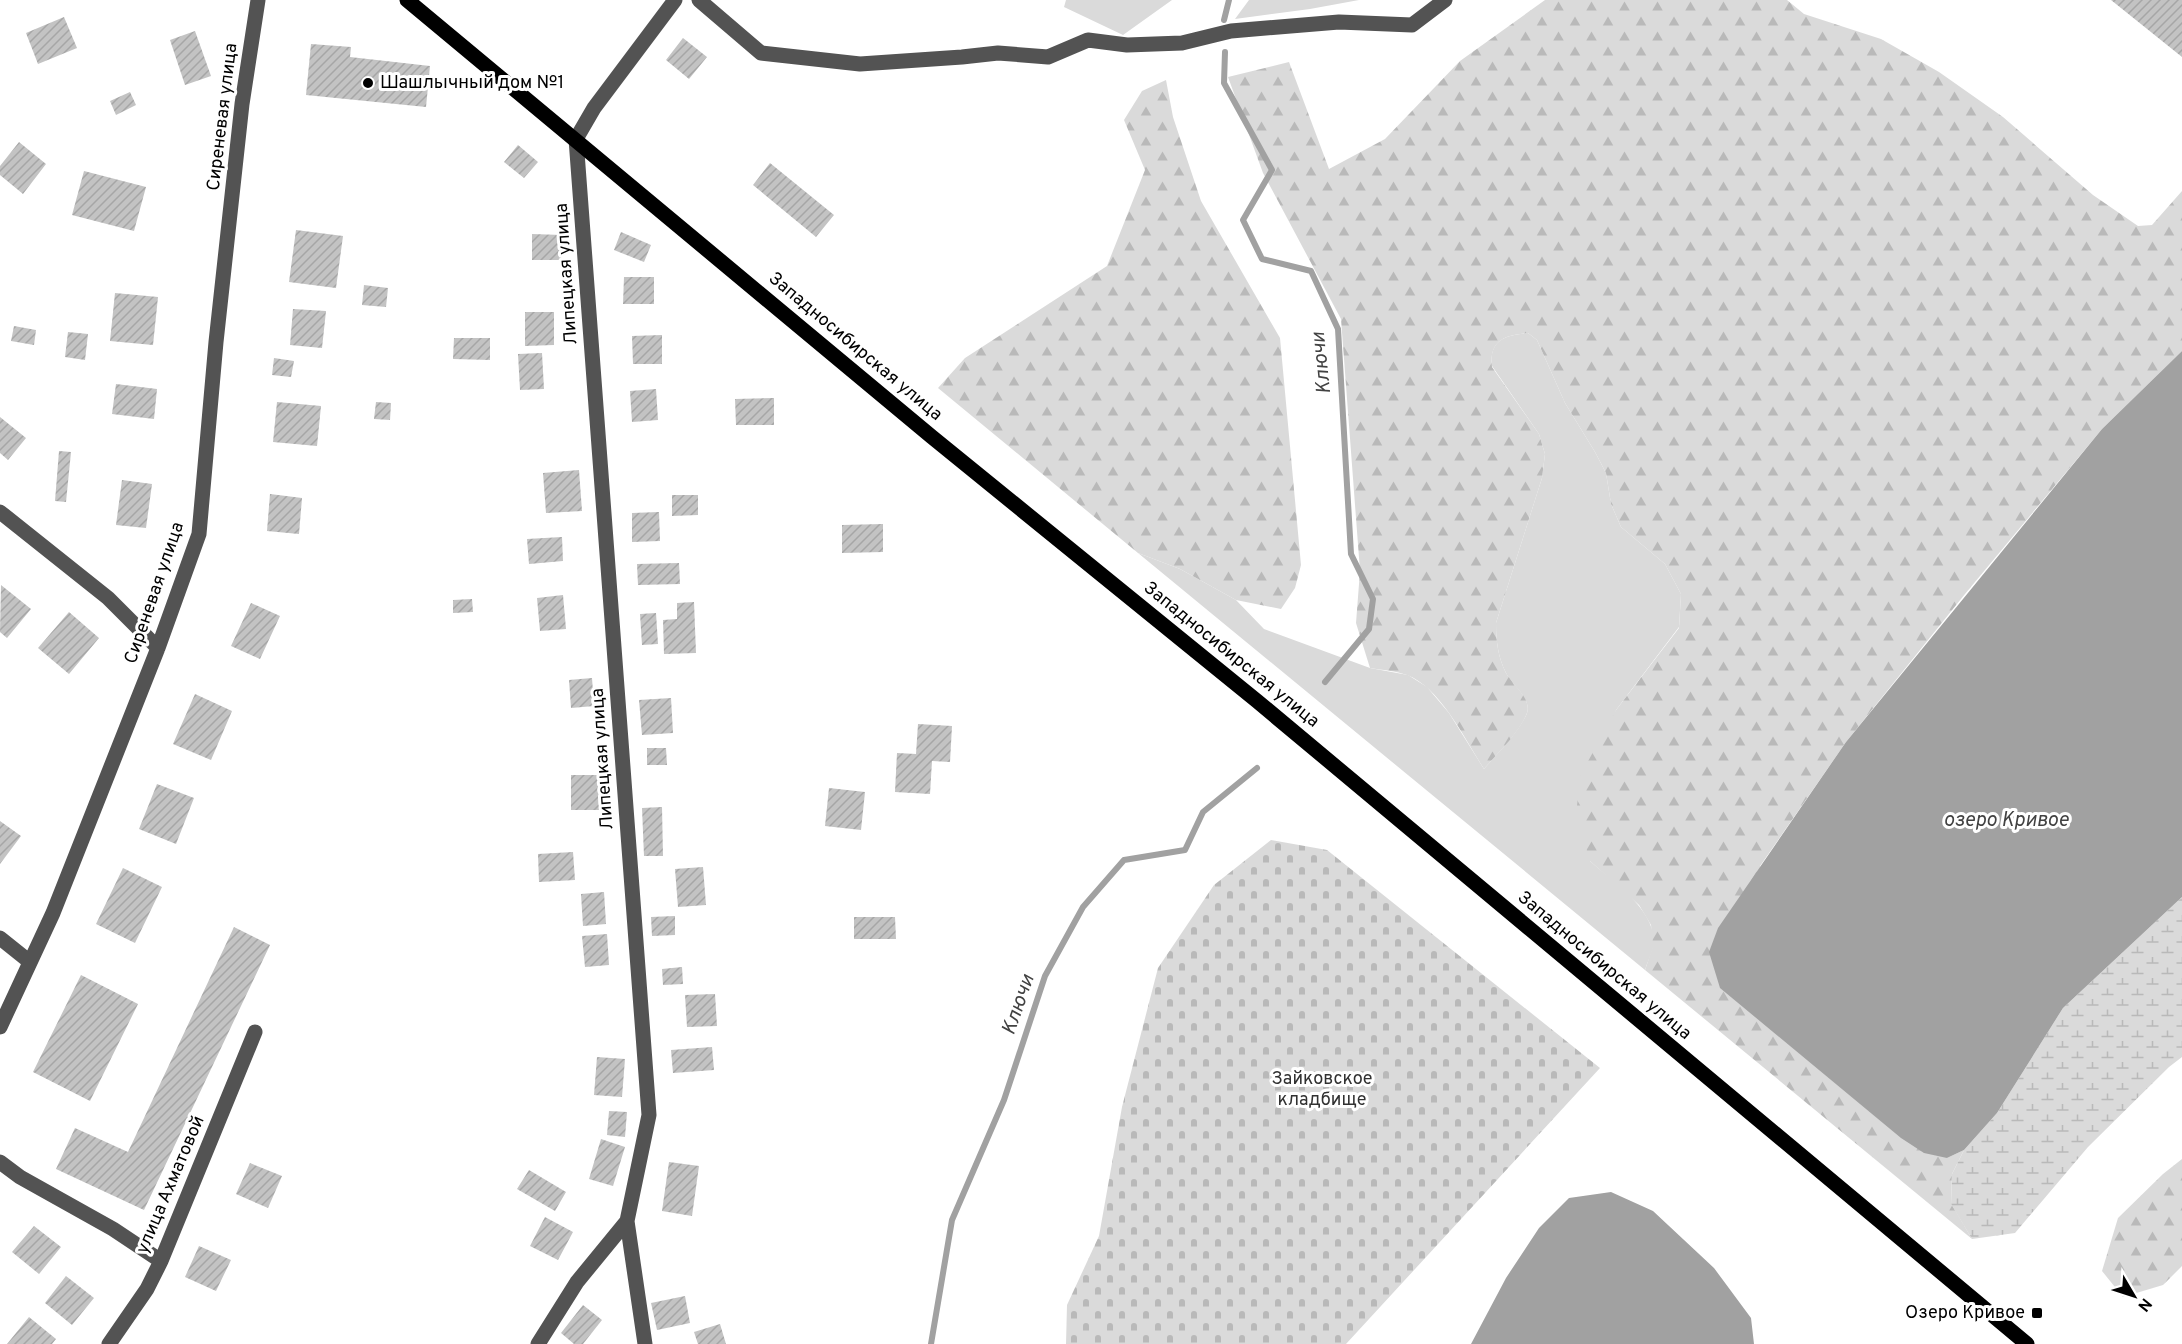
<svg xmlns="http://www.w3.org/2000/svg" width="2182" height="1344" viewBox="0 0 2182 1344" font-family="Overpass,sans-serif">
<defs>
<pattern id="forest-firs" width="22" height="20" patternUnits="userSpaceOnUse" patternTransform="scale(1.5)"><rect width="22" height="20" fill="#dadada"/><path d="M5 1l3.5 6h-7zM16 11l3.5 6h-7z" fill="#b9b9b9"/></pattern>
<pattern id="wetland-marsh" width="20" height="14" patternUnits="userSpaceOnUse" patternTransform="scale(1.5)"><rect width="20" height="14" fill="#dadada"/><path d="M1 5h8M5 5V1M11 12h8M15 12V8" fill="none" stroke="#b9b9b9"/></pattern>
<pattern id="cemetery-stones" width="16" height="16" patternUnits="userSpaceOnUse" patternTransform="scale(1.5)"><rect width="16" height="16" fill="#dadada"/><path d="M2 7V4a2 2 0 0 1 4 0v3zM10 15v-3a2 2 0 0 1 4 0v3z" fill="#b9b9b9"/></pattern>
<pattern id="building-hatch" width="6" height="6" patternUnits="userSpaceOnUse" patternTransform="scale(1.5)"><rect width="6" height="6" fill="#c3c3c3"/><path d="M-1 1l2-2M0 6l6-6M5 7l2-2" fill="none" stroke="#a6a6a6"/></pattern>
</defs>
<rect width="100%" height="100%" fill="#fff"/>
<path fill="#dadada" d="M 1066,0 L 1172,0 L 1123,35 L 1064,7 Z
M 1249,0 L 1359,0 L 1310,9 L 1235,19 Z
M 1528,333 L 1537,340 L 1565,403 L 1595,452 L 1606,473 L 1611,504 L 1621,527 L 1665,564 L 1681,594 L 1679,627 L 1616,710 L 1590,861 C 1613,882 1660,912 1653,948 C 1651,955 1647,963 1645,970 L 1138,553 L 1180,569 L 1236,600 L 1264,629 L 1370,668 L 1408,675 L 1427,687 L 1449,713 L 1484,769 C 1497,754 1520,731 1527,713 C 1532,699 1512,685 1506,673 C 1498,657 1496,641 1496,623 L 1542,478 L 1545,454 L 1539,434 L 1492,366 C 1489,340 1505,335 1528,333 Z"/>
<path fill="url(#forest-firs)" d="M 1545,0 L 1787,0 L 1804,14 L 1881,39 L 1939,72 L 2003,117 L 2093,195 L 2138,226 L 2152,225 L 2182,191 L 2182,351 L 2102,429 L 1965,594 L 1846,742 L 1760,866 L 1947,1158 L 1964,1150 L 1952,1174 L 1951,1203 L 1972,1239 L 1645,970 L 1653,946 L 1651,925 L 1639,905 L 1590,861 L 1576,816 L 1580,776 L 1616,710 L 1679,628 L 1681,594 L 1665,564 L 1621,527 L 1611,504 L 1606,473 L 1595,452 L 1565,403 L 1537,340 L 1528,333 C 1505,335 1489,340 1492,367 L 1539,434 L 1545,454 L 1542,478 L 1496,623 C 1496,641 1498,657 1506,673 C 1513,685 1532,699 1527,713 C 1520,732 1497,754 1484,769 C 1466,741 1440,687 1407,675 C 1396,671 1382,670 1370,668 L 1356,623 L 1360,571 L 1341,319 L 1263,173 L 1228,77 L 1289,62 L 1329,169 L 1385,139 L 1460,61 Z
M 1166,80 L 1173,117 L 1201,201 L 1280,338 L 1301,565 L 1295,588 L 1281,609 L 1236,600 L 1180,569 L 1138,553 L 938,388 L 965,358 L 1107,266 L 1145,170 L 1124,120 L 1142,91 Z
M 2182,1159 L 2182,1266 L 2163,1285 L 2123,1297 L 2102,1271 L 2118,1218 L 2163,1174 Z"/>
<path fill="url(#wetland-marsh)" d="M 2182,897 L 2182,1057 L 2169,1067 L 2088,1147 L 2015,1233 L 1972,1239 L 1951,1204 L 1952,1174 L 1964,1150 L 1997,1113 L 2063,1008 Z"/>
<path fill="url(#cemetery-stones)" d="M 1271,840 L 1327,850 L 1600,1068 L 1346,1344 L 1066,1344 L 1067,1305 L 1099,1236 L 1122,1107 L 1158,968 L 1214,885 Z"/>
<path fill="#a1a1a1" d="M 2182,351 L 2182,897 L 2063,1008 L 1997,1113 L 1964,1150 L 1947,1158 L 1924,1153 L 1901,1138 L 1720,988 L 1709,952 L 1718,928 L 1846,742 L 2102,429 Z
M 1611,1192 L 1653,1211 L 1714,1268 L 1751,1318 L 1754,1344 L 1471,1344 L 1506,1278 L 1539,1228 L 1569,1198 Z"/>
<g fill="none" stroke-linecap="round" stroke-linejoin="round">
<path stroke="#a1a1a1" stroke-width="6" d="M 1224,20 L 1229,0
M 1225,52 L 1224,83 L 1272,170 L 1243,220 L 1262,259 L 1311,271 L 1338,329 L 1351,554 L 1373,599 L 1369,629 L 1325,682
M 931,1344 L 952,1220 L 1004,1100 L 1045,976 L 1083,907 L 1124,860 L 1185,850 L 1203,812 L 1257,768"/>
</g>
<path fill="url(#building-hatch)" d="M 2111,0 L 2182,0 L 2182,57 Z
M 64,17 L 77,48 L 38,64 L 26,33 Z
M 195,31 L 211,76 L 185,85 L 170,40 Z
M 683,38 L 707,57 L 689,79 L 666,60 Z
M 311,44 L 351,47 L 350,57 L 430,66 L 426,107 L 306,95 Z
M 130,92 L 136,105 L 116,115 L 110,101 Z
M 19,142 L 46,164 L 23,194 L 0,175 L 0,166 Z
M 518,145 L 538,162 L 524,178 L 504,162 Z
M 770,163 L 834,215 L 816,237 L 753,185 Z
M 84,171 L 146,187 L 134,231 L 72,215 Z
M 296,230 L 343,236 L 336,288 L 289,282 Z
M 621,232 L 651,245 L 644,262 L 614,250 Z
M 532,234 L 562,235 L 561,260 L 532,260 Z
M 624,277 L 654,277 L 654,304 L 623,304 Z
M 364,285 L 388,288 L 386,307 L 362,305 Z
M 115,293 L 158,297 L 153,345 L 110,341 Z
M 293,309 L 326,311 L 322,348 L 290,345 Z
M 525,312 L 554,312 L 554,345 L 525,346 Z
M 14,326 L 36,330 L 34,345 L 11,341 Z
M 68,332 L 88,334 L 85,360 L 65,357 Z
M 662,335 L 662,364 L 633,364 L 632,336 Z
M 454,338 L 490,338 L 490,360 L 453,359 Z
M 542,353 L 544,389 L 520,390 L 518,354 Z
M 274,358 L 294,361 L 291,377 L 272,375 Z
M 116,384 L 157,389 L 154,419 L 112,414 Z
M 656,389 L 658,420 L 632,422 L 630,391 Z
M 774,398 L 774,425 L 736,425 L 735,399 Z
M 277,402 L 321,406 L 317,446 L 273,442 Z
M 376,402 L 391,403 L 390,420 L 374,419 Z
M 0,417 L 26,438 L 8,460 L 0,453 Z
M 59,451 L 71,452 L 66,502 L 55,501 Z
M 579,470 L 582,511 L 546,513 L 543,473 Z
M 122,480 L 152,484 L 146,528 L 116,525 Z
M 270,494 L 302,498 L 299,534 L 267,531 Z
M 672,495 L 698,495 L 698,515 L 672,516 Z
M 659,512 L 660,541 L 632,542 L 632,513 Z
M 883,524 L 883,552 L 842,553 L 842,525 Z
M 562,537 L 563,561 L 529,564 L 527,539 Z
M 679,563 L 680,584 L 638,585 L 637,564 Z
M 1,585 L 31,609 L 7,638 L 0,632 Z
M 563,595 L 566,629 L 540,631 L 537,598 Z
M 472,599 L 473,612 L 453,613 L 453,600 Z
M 694,602 L 696,653 L 664,654 L 663,620 L 677,619 L 677,603 Z
M 251,603 L 280,616 L 260,659 L 231,646 Z
M 69,612 L 99,638 L 69,674 L 38,648 Z
M 656,613 L 658,644 L 642,645 L 640,614 Z
M 592,678 L 594,706 L 571,708 L 569,680 Z
M 195,694 L 232,711 L 211,760 L 173,744 Z
M 671,698 L 673,733 L 642,735 L 639,700 Z
M 918,724 L 952,726 L 950,762 L 932,761 L 930,794 L 895,792 L 897,753 L 916,754 Z
M 647,748 L 666,748 L 667,765 L 647,765 Z
M 571,775 L 598,775 L 599,810 L 571,810 Z
M 157,784 L 194,798 L 176,844 L 139,829 Z
M 829,788 L 865,792 L 861,830 L 825,826 Z
M 662,807 L 663,856 L 644,856 L 642,808 Z
M 0,821 L 21,836 L 0,864 Z
M 573,852 L 575,880 L 539,882 L 538,854 Z
M 703,867 L 706,905 L 678,907 L 675,869 Z
M 123,868 L 162,887 L 135,943 L 96,924 Z
M 604,892 L 606,924 L 583,926 L 581,894 Z
M 675,916 L 675,935 L 652,936 L 651,917 Z
M 854,917 L 895,917 L 896,939 L 854,939 Z
M 234,927 L 270,945 L 144,1210 L 56,1169 L 75,1128 L 128,1152 Z
M 607,934 L 609,965 L 585,967 L 582,936 Z
M 682,967 L 683,984 L 663,985 L 662,969 Z
M 81,975 L 138,1004 L 90,1101 L 33,1072 Z
M 715,994 L 717,1026 L 687,1027 L 685,995 Z
M 712,1047 L 714,1070 L 673,1073 L 671,1050 Z
M 597,1057 L 625,1059 L 622,1097 L 594,1095 Z
M 609,1111 L 627,1112 L 625,1137 L 607,1135 Z
M 601,1139 L 625,1147 L 613,1186 L 589,1179 Z
M 669,1162 L 699,1166 L 692,1216 L 662,1211 Z
M 250,1163 L 282,1176 L 268,1208 L 236,1194 Z
M 529,1170 L 566,1192 L 555,1211 L 517,1189 Z
M 545,1217 L 573,1232 L 558,1260 L 530,1246 Z
M 34,1226 L 61,1247 L 39,1274 L 12,1252 Z
M 199,1246 L 231,1260 L 216,1291 L 185,1277 Z
M 66,1276 L 94,1298 L 72,1325 L 45,1303 Z
M 685,1296 L 690,1323 L 657,1330 L 651,1303 Z
M 583,1305 L 602,1320 L 583,1344 L 574,1344 L 561,1333 Z
M 29,1317 L 56,1339 L 52,1344 L 7,1344 Z
M 720,1324 L 726,1344 L 698,1344 L 694,1332 Z"/>
<g fill="none" stroke-linecap="round" stroke-linejoin="round">
<path stroke="#535353" stroke-width="15" d="M 699,0 L 761,53 L 860,64 L 962,57 L 998,53 L 1048,57 L 1088,40 L 1127,45 L 1182,43 L 1231,31 L 1339,22 L 1412,25 L 1445,0
M 0,512 L 108,598 L 158,648
M 0,938 L 30,962
M 0,1027 L 53,913 L 158,648 L 199,534 L 216,342 L 242,104 L 258,0
M 0,1162 L 20,1177 L 113,1229 L 161,1261
M 627,1221 L 645,1344
M 109,1344 L 147,1289 L 161,1261 L 255,1032
M 538,1344 L 577,1282 L 627,1221 L 649,1115 L 576,139 L 594,108 L 675,0"/>
<path stroke="#000" stroke-width="15" d="M 407,0 L 932,437 L 1257,701 L 2027,1344"/>
</g>
<g fill="#000" stroke="#fff" stroke-width="2">
<circle cx="368" cy="83" r="6"/>
<rect x="2031" y="1307" width="12" height="12" rx="3"/>
</g>
<g text-anchor="middle" dominant-baseline="central" stroke-width="6" stroke-linejoin="round" paint-order="stroke">
<g font-size="18" fill="#000" stroke="#fff" text-anchor="start">
<text x="380" y="83">Шашлычный дом №1</text>
<text x="2025" y="1313" text-anchor="end">Озеро Кривое</text>
</g>
<g font-size="18" fill="#000" stroke="#fff">
<text transform="translate(223 117) rotate(-83)">Сиреневая улица</text>
<text transform="translate(567 274) rotate(-94)">Липецкая улица</text>
<text transform="translate(855 347) rotate(40)">Западносибирская улица</text>
<text transform="translate(155 593) rotate(-71)">Сиреневая улица</text>
<text transform="translate(1231 655) rotate(39)">Западносибирская улица</text>
<text transform="translate(603 759) rotate(-94)">Липецкая улица</text>
<text transform="translate(1604 966) rotate(40)">Западносибирская улица</text>
<text transform="translate(171 1185) rotate(-67)">улица Ахматовой</text>
</g>
<g font-size="18" fill="#313131" stroke="#fff">
<text x="1322" y="1079">Зайковское<tspan x="1322" dy="21">кладбище</tspan></text>
</g>
<g font-size="20" font-style="italic" fill="#424242" stroke="#fff">
<text transform="translate(1322 363) rotate(-96)">Ключи</text>
<text x="2006" y="821">озеро Кривое</text>
<text transform="translate(1019 1005) rotate(-71)">Ключи</text>
</g>
</g>
<g transform="translate(2134 1296) rotate(129)" stroke="#ffffff" stroke-width="4.5" paint-order="stroke">
<path d="M0-4.5L10 22L0 15L-10 22Z" fill="#000000"/>
<text y="-9" font-size="16" font-weight="bold" text-anchor="middle" fill="#000000">N</text>
</g>
</svg>
